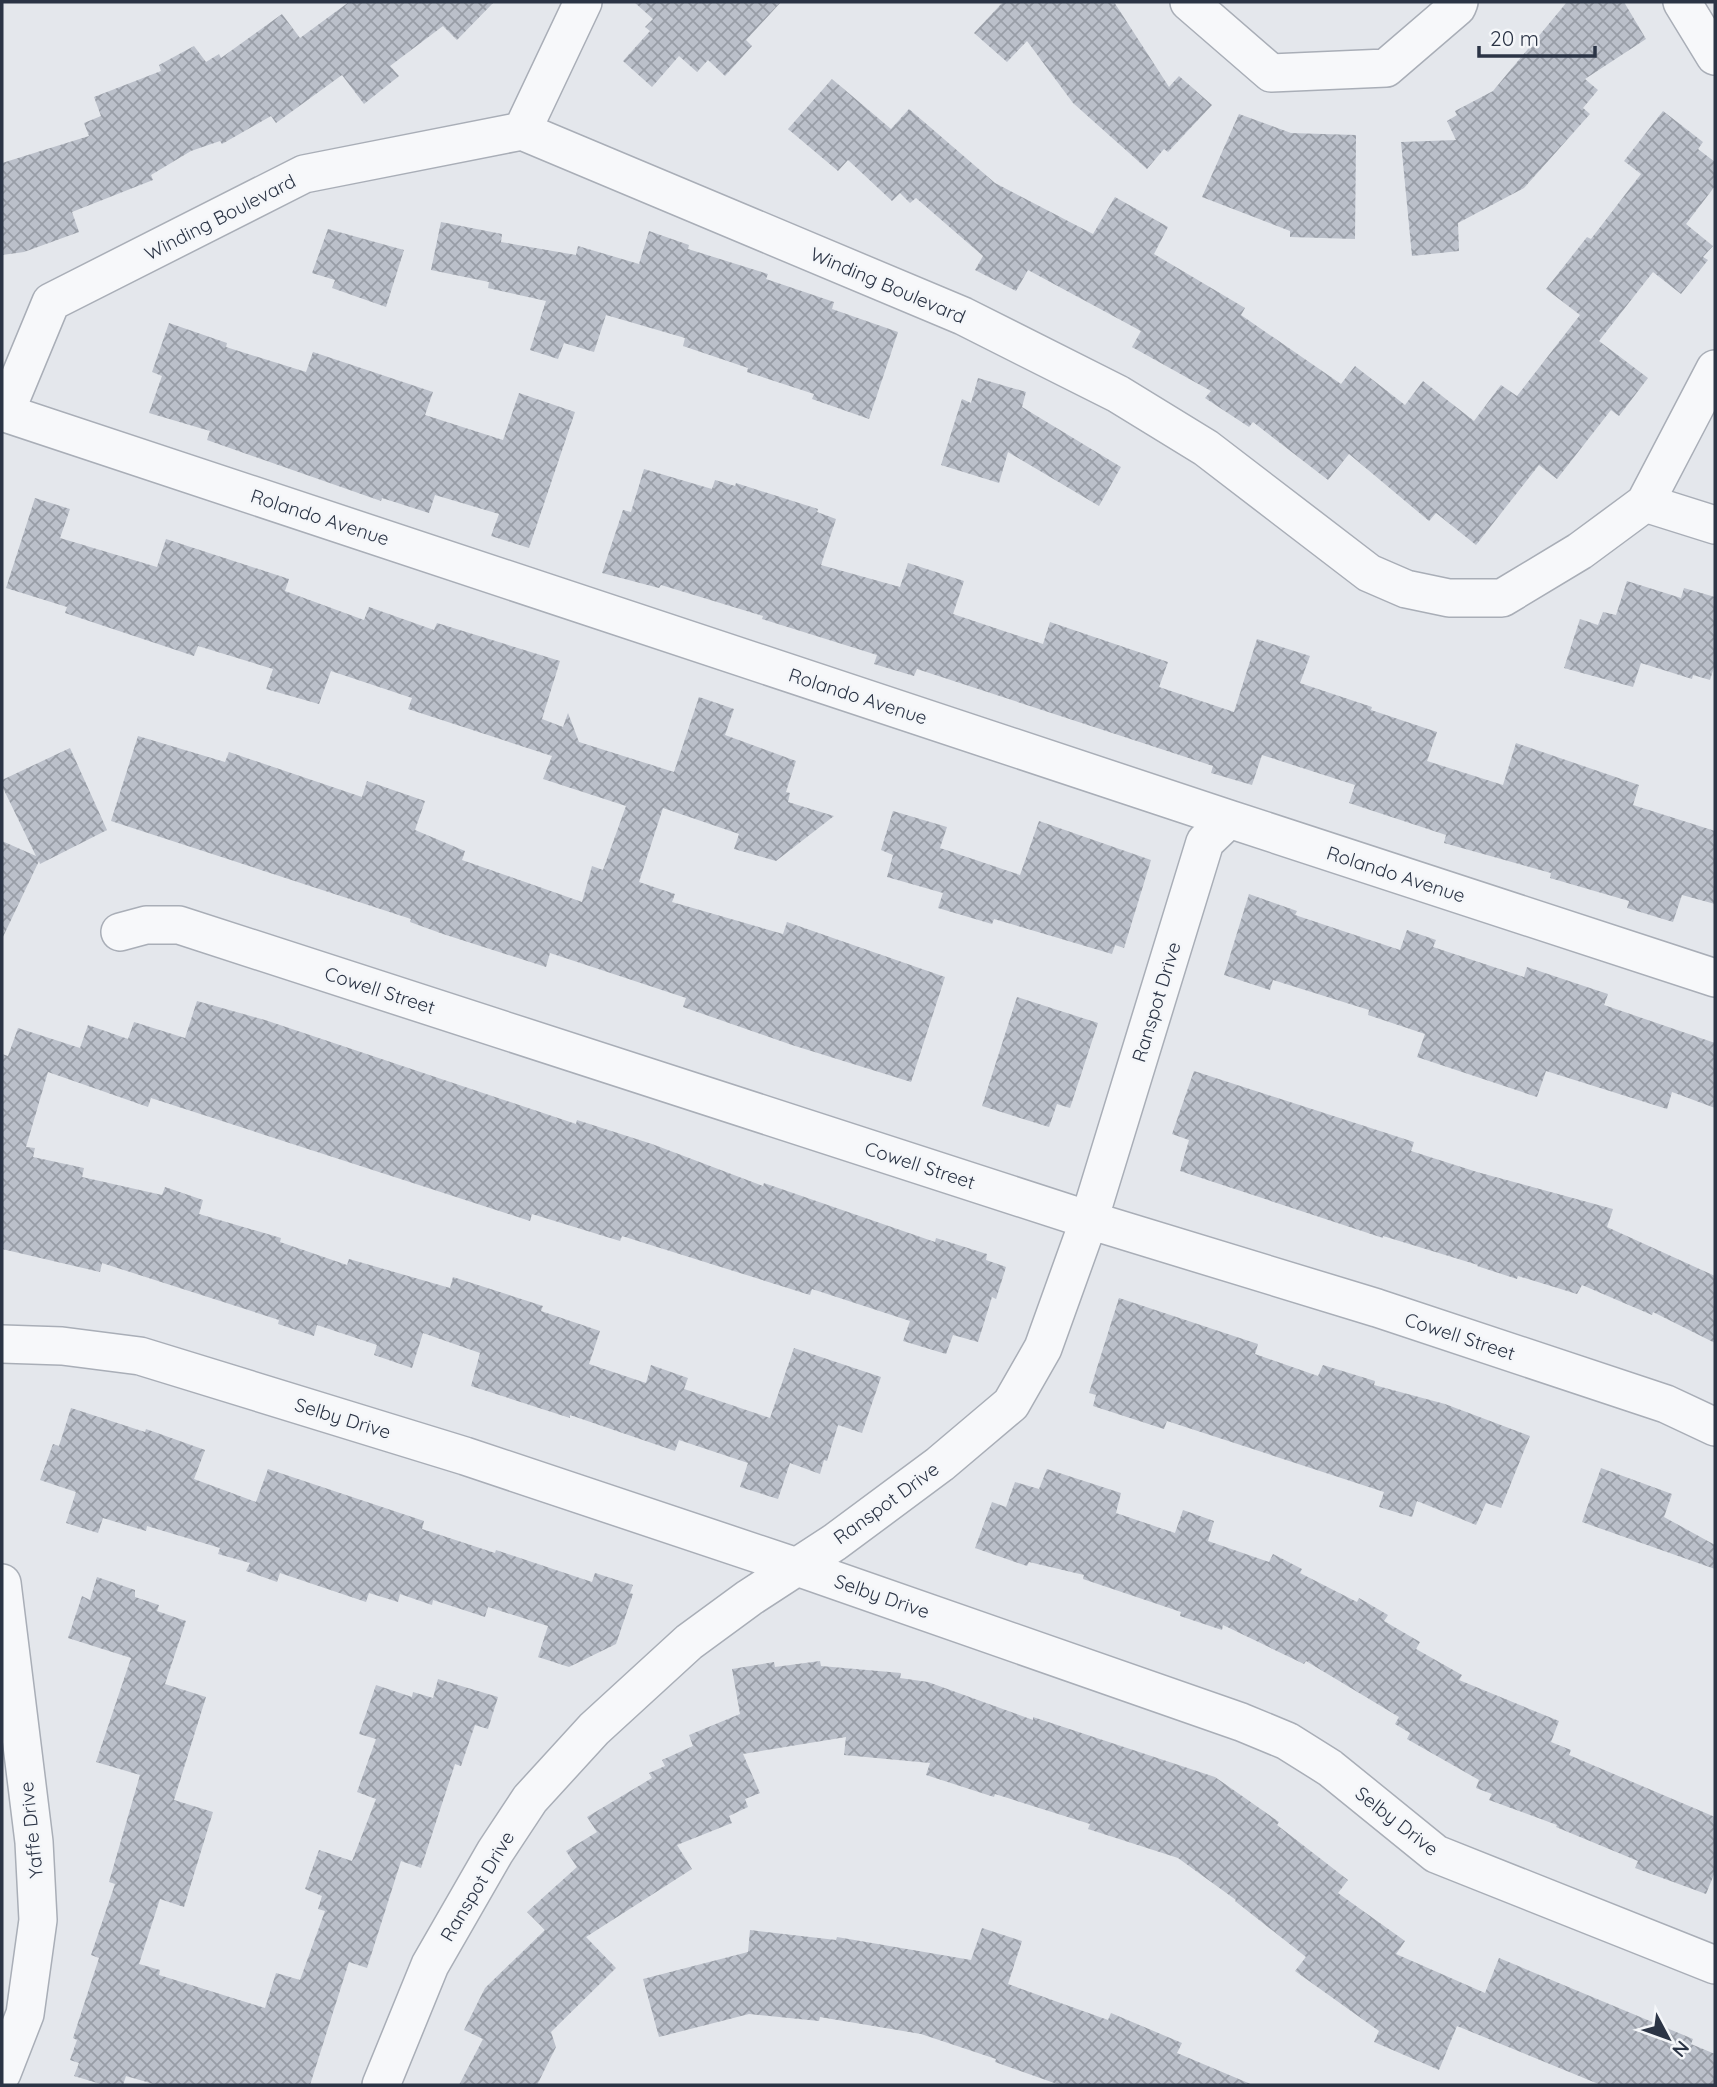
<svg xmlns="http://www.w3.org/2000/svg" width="1717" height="2087" viewBox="0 0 1717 2087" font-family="Quicksand,sans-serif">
<defs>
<pattern id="building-cross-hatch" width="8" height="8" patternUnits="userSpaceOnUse" patternTransform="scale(1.75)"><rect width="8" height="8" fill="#bbc0ca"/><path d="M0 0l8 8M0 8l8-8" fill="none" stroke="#989da6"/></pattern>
</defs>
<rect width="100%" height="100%" fill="#e4e7ec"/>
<path fill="url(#building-cross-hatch)" d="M 349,2 L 494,2 L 457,40 L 443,26 L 390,66 L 399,76 L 364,104 L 342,75 L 276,123 L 271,116 L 222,144 L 220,141 L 191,151 L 151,175 L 153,180 L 72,212 L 79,232 L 24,252 L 2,255 L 2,163 L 89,136 L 84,123 L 101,116 L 94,97 L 161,71 L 159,65 L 194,46 L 206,62 L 219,54 L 221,58 L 282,14 L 300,38 Z
M 634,2 L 781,2 L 746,40 L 752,46 L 725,76 L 708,60 L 697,72 L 679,56 L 652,87 L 623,61 L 650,31 L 645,27 L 653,19 Z
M 1003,2 L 1114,2 L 1169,87 L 1179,76 L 1212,105 L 1168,152 L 1164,149 L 1147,169 L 1073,103 L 1027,41 L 1007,62 L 974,33 Z
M 1567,2 L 1624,2 L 1646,39 L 1585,79 L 1598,90 L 1583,108 L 1590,114 L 1524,188 L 1458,223 L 1459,251 L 1412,256 L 1401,142 L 1456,140 L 1447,121 L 1457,115 L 1455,111 L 1493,91 Z
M 832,79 L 891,129 L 909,109 L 995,183 L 1093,234 L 1115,197 L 1168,227 L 1154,254 L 1245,308 L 1241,315 L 1341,384 L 1355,366 L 1405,405 L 1423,381 L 1474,421 L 1501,385 L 1517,396 L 1580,315 L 1546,289 L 1587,237 L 1591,239 L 1641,174 L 1624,161 L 1663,111 L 1703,142 L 1698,149 L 1715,162 L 1715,186 L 1686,224 L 1713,246 L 1703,257 L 1708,260 L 1681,294 L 1653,272 L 1599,341 L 1648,378 L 1619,416 L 1611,410 L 1557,479 L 1539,465 L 1476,545 L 1436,513 L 1429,521 L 1349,454 L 1328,480 L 1253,422 L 1249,427 L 1205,398 L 1211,391 L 1132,347 L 1141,331 L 1028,270 L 1016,291 L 975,270 L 983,256 L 916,198 L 910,203 L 900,193 L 892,201 L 848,160 L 838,171 L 788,129 Z
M 1239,114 L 1291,133 L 1356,135 L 1355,239 L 1290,237 L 1290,231 L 1202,197 Z
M 441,222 L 502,234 L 501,242 L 576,255 L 578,246 L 639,264 L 649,231 L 689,245 L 688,249 L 768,274 L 766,279 L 834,302 L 832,309 L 898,332 L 869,419 L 812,399 L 814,394 L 747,372 L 748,368 L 683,346 L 685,338 L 606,315 L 594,352 L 564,343 L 558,359 L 530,350 L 546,301 L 488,288 L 489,282 L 431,270 Z
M 328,229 L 404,250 L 386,307 L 332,288 L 335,280 L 312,273 Z
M 169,323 L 227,343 L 226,347 L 306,372 L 313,352 L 433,392 L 425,415 L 503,440 L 519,393 L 575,412 L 529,548 L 491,536 L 499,514 L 435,495 L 429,513 L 382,498 L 381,501 L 207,440 L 210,431 L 149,413 L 162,376 L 152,372 Z
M 978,378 L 1026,392 L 1022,407 L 1121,467 L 1099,506 L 1008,452 L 999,483 L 941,465 L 962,399 L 971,403 Z
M 644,469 L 712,489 L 715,480 L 735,486 L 736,483 L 818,509 L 817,512 L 836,519 L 821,565 L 900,587 L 908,563 L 964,581 L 953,614 L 1043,644 L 1050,622 L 1168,662 L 1159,687 L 1234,712 L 1257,639 L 1310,656 L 1300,683 L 1372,707 L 1371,710 L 1437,732 L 1427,761 L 1503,785 L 1516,743 L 1639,785 L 1633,805 L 1715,831 L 1715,904 L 1682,895 L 1673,922 L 1627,908 L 1629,901 L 1550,878 L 1551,873 L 1444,843 L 1446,835 L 1349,803 L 1355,785 L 1262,755 L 1252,785 L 1211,773 L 1213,766 L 917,669 L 914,676 L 874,664 L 877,655 L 762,619 L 763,616 L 661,585 L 659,588 L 602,573 L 623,510 L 631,512 Z
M 35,498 L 70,509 L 60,538 L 157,567 L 166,539 L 289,579 L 285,591 L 364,620 L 369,607 L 434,630 L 437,623 L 560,661 L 542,719 L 563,727 L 568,713 L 579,742 L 674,772 L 699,697 L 734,709 L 725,735 L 796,761 L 786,792 L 790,793 L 788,802 L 834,816 L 776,861 L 734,849 L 739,834 L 663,808 L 639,882 L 675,894 L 672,902 L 783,934 L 787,922 L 945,977 L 911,1082 L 792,1045 L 683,1007 L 686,998 L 550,953 L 546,967 L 443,934 L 410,922 L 411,919 L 111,821 L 138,736 L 225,762 L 229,752 L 362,797 L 367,781 L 425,801 L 415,830 L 465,851 L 462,860 L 582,902 L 592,866 L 603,870 L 626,806 L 543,779 L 552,756 L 408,709 L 412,698 L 331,671 L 319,704 L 266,689 L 273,669 L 198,646 L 194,656 L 65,613 L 67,607 L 6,588 Z
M 1627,581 L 1681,598 L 1684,588 L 1715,597 L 1715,664 L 1710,680 L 1693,675 L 1692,679 L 1641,663 L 1633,687 L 1564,668 L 1580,619 L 1598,625 L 1603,612 L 1616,615 Z
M 70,748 L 107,830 L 40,864 L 39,861 L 2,939 L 2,841 L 36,856 L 2,786 L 2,780 Z
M 893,811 L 947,827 L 940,848 L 1020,875 L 1039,821 L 1151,860 L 1124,948 L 1115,945 L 1112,954 L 994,919 L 992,924 L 938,908 L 943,893 L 887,877 L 893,855 L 881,850 Z
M 1249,894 L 1297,911 L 1295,915 L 1400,950 L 1407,930 L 1436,940 L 1433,947 L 1524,977 L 1527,967 L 1608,994 L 1604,1005 L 1715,1043 L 1715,1108 L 1672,1092 L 1667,1109 L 1546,1071 L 1537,1097 L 1417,1057 L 1425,1034 L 1368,1015 L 1369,1010 L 1273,980 L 1270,990 L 1224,975 Z
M 1017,997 L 1098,1023 L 1070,1108 L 1057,1104 L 1049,1127 L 982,1106 Z
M 197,1001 L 265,1020 L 576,1124 L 577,1120 L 652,1144 L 763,1186 L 764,1183 L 935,1242 L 936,1238 L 987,1254 L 986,1260 L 1006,1267 L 996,1299 L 992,1297 L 978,1342 L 953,1335 L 946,1354 L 903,1341 L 910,1321 L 812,1289 L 810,1295 L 622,1236 L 620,1241 L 532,1214 L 530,1221 L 151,1098 L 148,1107 L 48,1072 L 26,1147 L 35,1148 L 33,1157 L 84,1168 L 82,1177 L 162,1195 L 165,1187 L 203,1200 L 199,1214 L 281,1238 L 280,1242 L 347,1265 L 349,1259 L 450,1288 L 453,1277 L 543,1306 L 541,1311 L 600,1331 L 589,1364 L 646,1383 L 651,1365 L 688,1378 L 684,1389 L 770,1418 L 794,1348 L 881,1377 L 862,1433 L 838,1425 L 827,1461 L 824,1460 L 820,1474 L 790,1463 L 778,1499 L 740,1487 L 748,1463 L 679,1440 L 675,1451 L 570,1415 L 570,1418 L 471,1386 L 480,1353 L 423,1333 L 412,1368 L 374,1355 L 377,1345 L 317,1325 L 314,1336 L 278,1324 L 279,1320 L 102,1263 L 100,1272 L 2,1249 L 2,1054 L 8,1056 L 18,1028 L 80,1048 L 88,1025 L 128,1039 L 134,1022 L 185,1038 Z
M 1194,1071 L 1414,1142 L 1411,1151 L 1477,1172 L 1613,1209 L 1607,1227 L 1715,1276 L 1715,1343 L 1653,1312 L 1652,1315 L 1582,1285 L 1577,1294 L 1518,1276 L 1517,1279 L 1477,1266 L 1478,1265 L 1383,1236 L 1383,1238 L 1180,1171 L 1189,1140 L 1172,1134 Z
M 1119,1298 L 1258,1344 L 1255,1354 L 1318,1376 L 1323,1365 L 1375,1381 L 1374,1385 L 1445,1404 L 1530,1436 L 1501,1508 L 1486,1503 L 1476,1525 L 1417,1501 L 1412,1517 L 1379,1507 L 1384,1492 L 1167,1421 L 1164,1429 L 1093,1406 L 1096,1395 L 1089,1393 Z
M 71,1408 L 145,1432 L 146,1429 L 205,1450 L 194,1479 L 256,1502 L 268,1469 L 424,1521 L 422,1529 L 495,1553 L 496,1550 L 592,1582 L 595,1573 L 633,1585 L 630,1593 L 633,1594 L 616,1644 L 569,1667 L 538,1657 L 548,1626 L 488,1607 L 485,1617 L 433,1600 L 432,1605 L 400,1594 L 398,1602 L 369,1593 L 366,1602 L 280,1573 L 277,1582 L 246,1571 L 250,1563 L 218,1554 L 220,1548 L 147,1526 L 146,1531 L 103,1518 L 98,1533 L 66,1523 L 76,1492 L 40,1480 L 53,1444 L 59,1446 Z
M 1601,1468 L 1672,1494 L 1664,1517 L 1715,1545 L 1715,1569 L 1582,1522 Z
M 1047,1469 L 1121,1493 L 1116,1513 L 1175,1533 L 1183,1510 L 1214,1521 L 1208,1541 L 1269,1562 L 1273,1554 L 1302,1569 L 1300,1573 L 1357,1602 L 1359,1598 L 1388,1615 L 1384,1621 L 1420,1642 L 1416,1649 L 1462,1675 L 1459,1680 L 1559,1721 L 1551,1742 L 1571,1750 L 1569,1755 L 1715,1817 L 1715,1872 L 1706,1894 L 1635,1868 L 1638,1861 L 1556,1827 L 1557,1825 L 1489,1800 L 1492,1794 L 1476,1788 L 1479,1780 L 1407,1739 L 1410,1733 L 1395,1724 L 1399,1717 L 1306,1661 L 1304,1664 L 1223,1625 L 1222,1630 L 1180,1616 L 1181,1612 L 1083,1579 L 1084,1575 L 1029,1562 L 1027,1566 L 975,1548 L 992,1502 L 1006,1507 L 1015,1482 L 1039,1489 Z
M 97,1577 L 135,1590 L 135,1597 L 159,1605 L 157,1611 L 186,1621 L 165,1684 L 206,1697 L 174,1800 L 213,1812 L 184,1907 L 160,1899 L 139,1964 L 160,1970 L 159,1975 L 265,2008 L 276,1973 L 300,1980 L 325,1911 L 318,1909 L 322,1896 L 305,1889 L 319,1850 L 352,1861 L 376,1799 L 357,1792 L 376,1739 L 359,1734 L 376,1685 L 412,1697 L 413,1692 L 433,1698 L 438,1679 L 498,1697 L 488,1729 L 475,1725 L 461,1766 L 455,1764 L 421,1868 L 401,1861 L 367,1968 L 349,1962 L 310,2085 L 157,2085 L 126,2076 L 123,2085 L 104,2085 L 74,2076 L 79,2063 L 70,2060 L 77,2040 L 73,2038 L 99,1958 L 91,1955 L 115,1884 L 109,1882 L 140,1775 L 96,1762 L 131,1658 L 68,1638 L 82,1596 L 90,1600 Z
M 820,1661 L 821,1666 L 901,1673 L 900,1678 L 928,1682 L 1033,1720 L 1033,1717 L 1215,1777 L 1279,1822 L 1277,1825 L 1348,1880 L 1338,1893 L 1405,1941 L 1396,1954 L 1485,1993 L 1499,1958 L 1693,2039 L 1691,2044 L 1715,2054 L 1715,2085 L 1601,2085 L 1457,2026 L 1439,2070 L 1374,2042 L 1379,2031 L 1295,1971 L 1306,1957 L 1235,1901 L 1236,1900 L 1178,1858 L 1088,1829 L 1090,1824 L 995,1794 L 994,1797 L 926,1775 L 930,1763 L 844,1755 L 846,1737 L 743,1754 L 760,1793 L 745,1799 L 748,1807 L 729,1816 L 732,1823 L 677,1845 L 692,1869 L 586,1937 L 616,1968 L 551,2032 L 556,2047 L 537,2085 L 459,2085 L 483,2039 L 464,2030 L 485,1988 L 545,1930 L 527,1912 L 577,1867 L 566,1851 L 597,1832 L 587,1817 L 652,1778 L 649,1773 L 665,1766 L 662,1760 L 693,1746 L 689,1735 L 740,1714 L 732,1669 L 774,1662 L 775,1667 Z
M 982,1928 L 1022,1941 L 1008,1984 L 1108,2020 L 1111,2013 L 1182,2043 L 1177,2053 L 1253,2085 L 1060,2085 L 995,2062 L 996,2059 L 921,2034 L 820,2017 L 819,2021 L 749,2014 L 659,2037 L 643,1979 L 748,1952 L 750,1930 L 836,1940 L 837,1937 L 971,1960 Z"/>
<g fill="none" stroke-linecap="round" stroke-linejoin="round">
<g stroke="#a9aeb7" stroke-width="40">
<path id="minor" d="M 1189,2 L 1271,73 L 1386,68 L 1457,7 L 1459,2
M 1682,2 L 1715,56
M 522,131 L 583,2
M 2,412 L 1229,819 L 1715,978
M 5,413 L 51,302 L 304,174 L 522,131 L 963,316 L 1118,394 L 1206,448 L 1369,573 L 1406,589 L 1449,598 L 1502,598 L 1580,551 L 1645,503 L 1715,369
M 1645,503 L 1715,525
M 120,932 L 146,925 L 179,925 L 1089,1220 L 1377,1308 L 1666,1404 L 1715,1427
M 2,1344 L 62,1346 L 140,1356 L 465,1456 L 797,1567 L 1241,1722 L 1287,1741 L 1330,1768 L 1436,1854 L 1715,1965
M 2,1583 L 34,1842 L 38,1920 L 25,2014 L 2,2073
M 381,2085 L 430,1965 L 495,1852 L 530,1799 L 594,1729 L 689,1642 L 749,1598 L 835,1542 L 940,1464 L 1011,1404 L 1043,1348 L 1089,1220 L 1205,842 L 1229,819"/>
</g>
<use href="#minor" stroke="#f7f8fa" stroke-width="37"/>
</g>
<g text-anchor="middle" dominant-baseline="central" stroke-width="5" stroke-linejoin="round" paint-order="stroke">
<g font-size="19" fill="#2b3445" stroke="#f4f6f9">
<text transform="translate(220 217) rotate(-27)">Winding Boulevard</text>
<text transform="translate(888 285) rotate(23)">Winding Boulevard</text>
<text transform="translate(320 517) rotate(18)">Rolando Avenue</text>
<text transform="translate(858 696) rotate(18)">Rolando Avenue</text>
<text transform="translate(1396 874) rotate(18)">Rolando Avenue</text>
<text transform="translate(380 990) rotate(18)">Cowell Street</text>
<text transform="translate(1156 1002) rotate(-73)">Ranspot Drive</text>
<text transform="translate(920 1165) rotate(18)">Cowell Street</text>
<text transform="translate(1460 1336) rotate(18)">Cowell Street</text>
<text transform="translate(343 1418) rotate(17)">Selby Drive</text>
<text transform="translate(886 1503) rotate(-36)">Ranspot Drive</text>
<text transform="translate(882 1596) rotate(19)">Selby Drive</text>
<text transform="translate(1397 1821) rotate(38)">Selby Drive</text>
<text transform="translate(31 1830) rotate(-96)">Yaffe Drive</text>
<text transform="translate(477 1886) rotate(-59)">Ranspot Drive</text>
</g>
</g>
<rect width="1717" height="2087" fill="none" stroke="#2b3445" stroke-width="7"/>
<g transform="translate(1668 2038) rotate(131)" stroke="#f4f6f9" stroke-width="5" paint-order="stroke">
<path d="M0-5L12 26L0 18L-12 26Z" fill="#2b3445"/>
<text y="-10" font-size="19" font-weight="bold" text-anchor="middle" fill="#2b3445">N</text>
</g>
<path d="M1479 46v10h116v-10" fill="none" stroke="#2b3445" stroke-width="3.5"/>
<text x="1490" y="46" font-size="21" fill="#2b3445" stroke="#f4f6f9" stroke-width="5" paint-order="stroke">20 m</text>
</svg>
